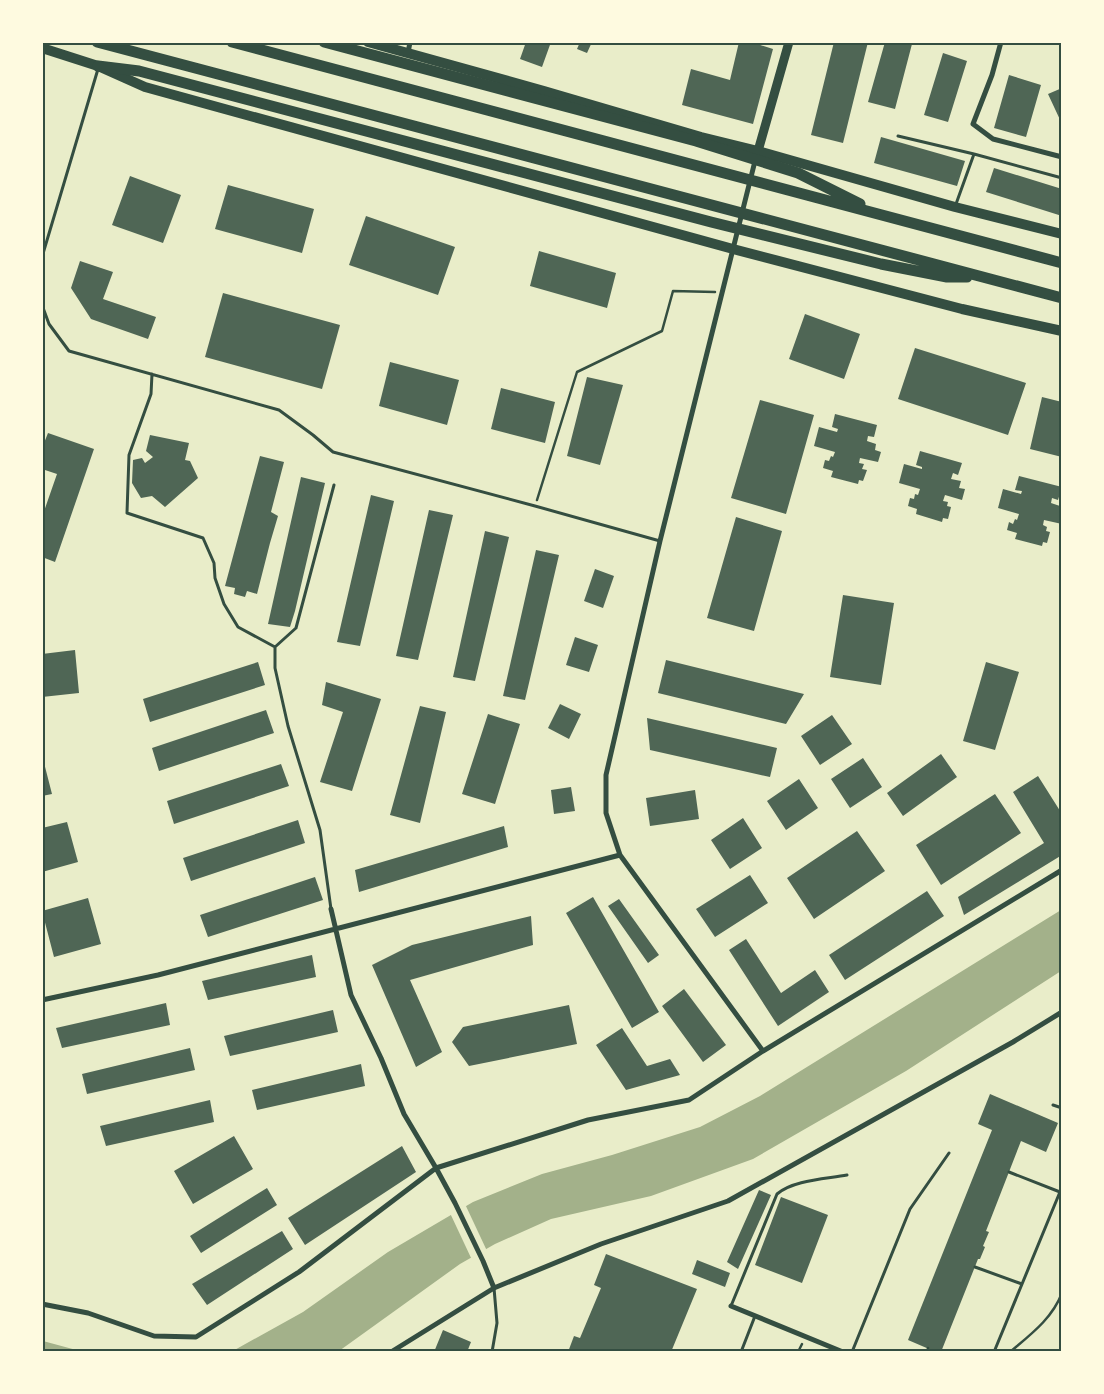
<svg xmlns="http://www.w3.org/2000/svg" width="1104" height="1394" viewBox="0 0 1104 1394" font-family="Commissioner,sans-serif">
<rect width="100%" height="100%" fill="#e9edc9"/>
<path fill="#a3b18a" d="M 1061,910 L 1061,971 L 906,1071 L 753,1159 L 651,1196 L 551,1219 L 495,1244 L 460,1264 L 339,1351 L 231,1352 L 303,1312 L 388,1252 L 473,1202 L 542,1174 L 612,1155 L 700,1127 L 760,1096 Z
M 43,1341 L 80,1351 L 43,1351 Z"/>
<path fill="#e9edc9" d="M 465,1204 L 487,1251 L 472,1260 L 450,1213 Z"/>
<path fill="#4f6655" d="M 526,42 L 551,42 L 542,67 L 520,59 Z
M 580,42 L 592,42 L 587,53 L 577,49 Z
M 739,42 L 751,42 L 773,49 L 753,124 L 682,105 L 691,69 L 730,80 Z
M 834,42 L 868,42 L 843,143 L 811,135 Z
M 885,42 L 907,42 L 912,44 L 895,109 L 868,102 Z
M 943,53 L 967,61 L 948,122 L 924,115 Z
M 1009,75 L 1041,85 L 1026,137 L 994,128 Z
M 1062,88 L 1062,124 L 1048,94 Z
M 881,137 L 965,161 L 957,186 L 874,163 Z
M 994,168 L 1062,189 L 1062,216 L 986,192 Z
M 130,176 L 181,195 L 163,243 L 112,225 Z
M 228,185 L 314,209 L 302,253 L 215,229 Z
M 366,216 L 455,247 L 438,295 L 349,265 Z
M 539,251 L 616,273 L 607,308 L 530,286 Z
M 80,261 L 113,272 L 103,299 L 156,317 L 148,339 L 91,319 L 71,288 Z
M 223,293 L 340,325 L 322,389 L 205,357 Z
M 805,314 L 860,334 L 844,379 L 789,359 Z
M 915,348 L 1026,383 L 1008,435 L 898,399 Z
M 390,362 L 459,380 L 447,425 L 379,406 Z
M 587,377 L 623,385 L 600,465 L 567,456 Z
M 501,388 L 555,402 L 545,443 L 491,429 Z
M 1042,397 L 1062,402 L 1062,457 L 1030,449 Z
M 760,400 L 814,415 L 786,514 L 731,498 Z
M 835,414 L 877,425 L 874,437 L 868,436 L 867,441 L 876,444 L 875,450 L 881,452 L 878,462 L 860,458 L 859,463 L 864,464 L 862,469 L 867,470 L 863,481 L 859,480 L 858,484 L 831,477 L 833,471 L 823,468 L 825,460 L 829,461 L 831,456 L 833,457 L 835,452 L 814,446 L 819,427 L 837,432 L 838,429 L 832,427 Z
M 48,433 L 94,449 L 55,562 L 42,557 L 42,517 L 57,474 L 42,469 L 42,448 Z
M 150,435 L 189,443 L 185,460 L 190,461 L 198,478 L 165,507 L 152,496 L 141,498 L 132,483 L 133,460 L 142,458 L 145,463 L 153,457 L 146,451 Z
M 920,451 L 962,463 L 958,475 L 953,473 L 951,479 L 961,481 L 959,488 L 965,489 L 962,500 L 945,495 L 943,501 L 948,502 L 947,506 L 951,507 L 948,519 L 943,518 L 942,522 L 916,514 L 917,509 L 908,506 L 910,498 L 914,499 L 915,494 L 918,495 L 920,489 L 899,483 L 904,464 L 922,469 L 922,467 L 916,465 Z
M 260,456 L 284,462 L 271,512 L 278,516 L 270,543 L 257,594 L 247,591 L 245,597 L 234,594 L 235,588 L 225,586 Z
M 1019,476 L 1062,487 L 1058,500 L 1052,498 L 1051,503 L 1060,506 L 1059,512 L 1062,513 L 1062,524 L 1044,520 L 1043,525 L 1047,527 L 1046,531 L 1050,532 L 1047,543 L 1043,542 L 1042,546 L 1015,539 L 1017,533 L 1007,530 L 1009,522 L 1013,524 L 1015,519 L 1017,520 L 1019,514 L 998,508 L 1003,489 L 1021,494 L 1022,491 L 1015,490 Z
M 301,477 L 325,483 L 295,611 L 290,627 L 268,624 Z
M 371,495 L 394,501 L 360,646 L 337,642 Z
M 429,510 L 453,515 L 418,660 L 396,656 Z
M 736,517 L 782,531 L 754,631 L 707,618 Z
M 485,531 L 509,537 L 475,681 L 453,677 Z
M 536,550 L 559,555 L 525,700 L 503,696 Z
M 595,569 L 614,576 L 603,608 L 584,601 Z
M 843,595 L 894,603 L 881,685 L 830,677 Z
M 575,637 L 598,645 L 589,672 L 566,665 Z
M 75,650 L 79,693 L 42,697 L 42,654 Z
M 666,660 L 804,694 L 786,724 L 658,693 Z
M 258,662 L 265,685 L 150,722 L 143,699 Z
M 986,662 L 1019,672 L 995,750 L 963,741 Z
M 326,682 L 381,699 L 352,791 L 320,782 L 343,712 L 322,705 Z
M 560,704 L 581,714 L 569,739 L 548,728 Z
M 420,706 L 446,712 L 420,823 L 390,815 Z
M 266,710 L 274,733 L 159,771 L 152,748 Z
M 488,714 L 520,724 L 495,804 L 462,794 Z
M 832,715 L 852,744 L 820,765 L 801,736 Z
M 647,718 L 777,748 L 770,777 L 650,750 Z
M 941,754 L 957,777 L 903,816 L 887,793 Z
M 42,755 L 52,794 L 42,796 Z
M 863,758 L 882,787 L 850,808 L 831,779 Z
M 281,764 L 289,786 L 174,824 L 167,801 Z
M 1038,776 L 1062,814 L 1062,855 L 964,915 L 958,897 L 1044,843 L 1013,792 Z
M 799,779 L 818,808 L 786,830 L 767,801 Z
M 571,787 L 575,811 L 554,814 L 551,790 Z
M 695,790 L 699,819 L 650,826 L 646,798 Z
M 995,794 L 1021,833 L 941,885 L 916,845 Z
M 743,818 L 762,848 L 730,869 L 711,840 Z
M 298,820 L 305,843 L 191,881 L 183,858 Z
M 67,822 L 78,862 L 42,872 L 42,828 Z
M 504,826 L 508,847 L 359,892 L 355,870 Z
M 857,831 L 885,871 L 814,919 L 787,878 Z
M 750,875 L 768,903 L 715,937 L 696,909 Z
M 315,877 L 323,900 L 208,937 L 200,915 Z
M 927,891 L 944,916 L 845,980 L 829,955 Z
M 593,897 L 659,1012 L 632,1028 L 566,913 Z
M 88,898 L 101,944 L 54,957 L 42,911 Z
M 619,899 L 659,955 L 648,963 L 608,906 Z
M 531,916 L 533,945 L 410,980 L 442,1052 L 416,1067 L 372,965 L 412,945 Z
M 746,939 L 781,993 L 815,970 L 829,992 L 778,1026 L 729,950 Z
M 312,955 L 316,977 L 208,1000 L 202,981 Z
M 684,989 L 726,1045 L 703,1062 L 662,1006 Z
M 166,1003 L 170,1025 L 62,1048 L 56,1028 Z
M 569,1005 L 577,1044 L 469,1066 L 452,1042 L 463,1027 Z
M 333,1010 L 338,1032 L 230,1056 L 224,1036 Z
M 622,1028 L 647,1066 L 670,1059 L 680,1075 L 626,1090 L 596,1045 Z
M 190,1048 L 195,1070 L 87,1094 L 82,1074 Z
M 361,1064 L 365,1086 L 257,1110 L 252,1090 Z
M 990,1094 L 1058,1123 L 1046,1152 L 1021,1141 L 986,1231 L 989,1232 L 983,1246 L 985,1247 L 980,1259 L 978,1259 L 941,1352 L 936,1352 L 908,1340 L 992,1130 L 978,1124 Z
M 210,1100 L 214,1122 L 106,1146 L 100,1126 Z
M 234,1136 L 253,1169 L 193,1204 L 174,1171 Z
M 402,1146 L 416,1172 L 305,1245 L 288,1218 Z
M 267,1188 L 277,1205 L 201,1253 L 190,1236 Z
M 759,1190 L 771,1195 L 738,1269 L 727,1262 Z
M 781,1197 L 828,1215 L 802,1283 L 755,1265 Z
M 282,1231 L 293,1249 L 207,1305 L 192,1284 Z
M 606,1254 L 697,1289 L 671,1352 L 568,1352 L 574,1336 L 580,1338 L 601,1288 L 594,1285 Z
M 697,1260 L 730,1273 L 725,1287 L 692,1274 Z
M 443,1330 L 471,1342 L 467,1352 L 434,1352 Z"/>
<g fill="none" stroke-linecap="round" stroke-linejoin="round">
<path stroke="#344e41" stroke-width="2.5" d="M 537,500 L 577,372 L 662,331 L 673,291 L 715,292
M 798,1352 L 802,1344
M 927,1352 L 928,1348
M 1010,1352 C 1030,1335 1052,1319 1062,1293"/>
<path stroke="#344e41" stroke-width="3" d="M 898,136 L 974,154 L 1062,178
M 956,204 L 974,154
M 42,257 L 98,69
M 42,305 L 49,324 L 69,351 L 279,410 L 313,435 L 333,452 L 535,506 L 660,541
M 152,374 L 151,394 L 129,455 L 127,513 L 203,538 L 214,563 L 215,578 L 224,604 L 238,627 L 275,647 L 275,668 L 288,726 L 320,830 L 331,909
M 275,647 L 296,628 L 334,485
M 1053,1105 L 1062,1108
M 1009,1172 L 1060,1192
M 975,1267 L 1022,1284
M 731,1306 L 777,1194 C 793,1180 826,1179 847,1175
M 492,1352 L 497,1323 L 494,1288
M 741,1352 L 755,1316
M 852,1352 L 910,1209 L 949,1153
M 994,1352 L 1062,1187"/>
<path stroke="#344e41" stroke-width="5" d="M 1001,42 L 992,75 L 973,124 L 993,139 L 1062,157
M 408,53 L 410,42
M 755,161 L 660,541 L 606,775 L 606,813 L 620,855 L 763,1051
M 331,909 L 351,995 L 381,1058 L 404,1114 L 436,1168 L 455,1203 L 483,1261 L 494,1288
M 42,1000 L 158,975 L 620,855
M 42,1304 L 88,1313 L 154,1336 L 196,1337 L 299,1272 L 436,1168 L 588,1120 L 689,1100 L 763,1051 L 1062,870
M 731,1306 L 843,1352
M 391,1352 L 494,1288 L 601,1244 L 728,1201 L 1013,1042 L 1062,1012"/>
<path stroke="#344e41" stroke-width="9" d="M 758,151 L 789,42"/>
<path stroke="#344e41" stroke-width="10" d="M 368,42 L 544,91 L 701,137 L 758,151 L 955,207 L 1062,234
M 42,48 L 98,66 L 145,87 L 733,249 L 962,309 L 1062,331"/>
<path stroke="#344e41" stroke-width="11" d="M 97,42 L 1062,298
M 232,42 L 1062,263
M 324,42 L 696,141 L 798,173 L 860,204
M 98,66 L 139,71 L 711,222 L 881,264 L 947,277 L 967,277"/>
</g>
<rect width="1104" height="1394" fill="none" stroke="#fefae0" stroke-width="88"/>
<rect x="44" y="44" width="1016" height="1306" fill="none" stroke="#344e41" stroke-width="2"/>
</svg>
